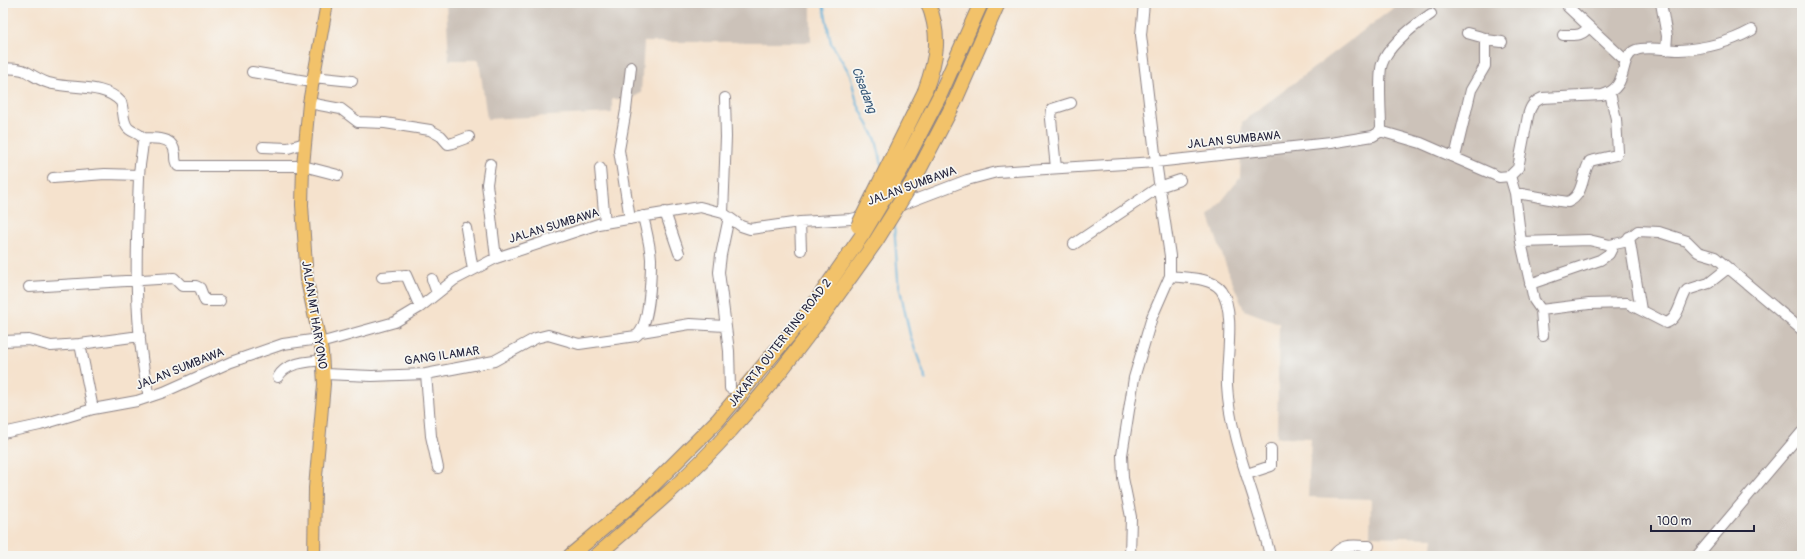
<svg xmlns="http://www.w3.org/2000/svg" width="1805" height="559" viewBox="0 0 1805 559" font-family="Pangolin,sans-serif">
<rect width="100%" height="100%" fill="#f6f6f2"/>
<filter id="ink" filterUnits="userSpaceOnUse"><feTurbulence type="fractalNoise" baseFrequency=".025" numOctaves="2"/><feDisplacementMap in="SourceGraphic" scale="8" xChannelSelector="R" yChannelSelector="G"/><feConvolveMatrix kernelMatrix="1 2 1 2 8 2 1 2 1" color-interpolation-filters="sRGB"/></filter>
<filter id="wash" filterUnits="userSpaceOnUse"><feTurbulence type="fractalNoise" baseFrequency=".012" numOctaves="4" result="noise"/><feDisplacementMap in="SourceGraphic" scale="16" xChannelSelector="R" yChannelSelector="G"/><feGaussianBlur stdDeviation="0.9" result="paint"/><feColorMatrix in="noise" values="0 0 0 0 0 0 0 0 0 0 0 0 0 0 0 0 0 1.4 0 .05"/><feComposite in="paint" operator="in"/></filter>
<g filter="url(#wash)">
<rect width="100%" height="100%" fill="#f5e2cd"/>
<path fill="#ccc2b9" d="M 446,3 L 811,3 L 811,42 L 644,42 L 641,93 L 630,99 L 612,99 L 612,113 L 487,119 L 479,60 L 449,60 Z
M 1400,3 L 1802,3 L 1802,556 L 1431,556 L 1433,538 L 1370,536 L 1371,499 L 1308,497 L 1311,438 L 1277,437 L 1279,323 L 1244,310 L 1229,274 L 1209,217 L 1240,178 L 1242,122 Z"/>
<g fill="none" stroke-linecap="round" stroke-linejoin="round">
<path stroke="#5eafd9" stroke-width="2" d="M 823,3 L 831,43 L 850,74 L 857,103 L 876,140 L 882,165
M 894,224 L 898,280 L 910,335 L 926,380"/>
</g>
</g>
<g filter="url(#ink)">
<g fill="none" stroke-linecap="round" stroke-linejoin="round">
<g stroke="#8c8284" stroke-width="12">
<path id="minor" d="M 1661,3 L 1667,36 L 1666,50
M 1568,7 L 1626,61
M 1563,35 C 1573,35 1584,37 1588,26
M 1486,40 L 1502,42
M 3,68 C 10,69 18,68 25,71 C 35,76 41,82 53,84 C 74,89 105,84 121,102 C 124,110 122,123 129,129 C 134,133 139,133 143,138 C 143,152 139,164 139,178 C 136,251 133,326 149,397
M 252,72 L 312,82
M 313,77 L 352,81
M 309,103 L 341,109 L 358,122 L 385,123 L 430,130 L 441,136 L 448,144 L 453,143 L 469,137
M 1380,131 L 1421,143 L 1499,177 L 1510,176 L 1518,168 L 1528,116 C 1530,107 1533,102 1542,98 L 1602,95 C 1631,88 1617,57 1636,50 C 1646,46 1667,50 1679,50 C 1704,49 1730,42 1752,30
M 143,138 C 158,139 173,136 175,154 C 175,159 175,163 178,166 L 303,166 L 338,175
M 263,147 L 288,148 L 305,143
M 1455,157 L 1471,90 L 1485,66 L 1485,38 L 1467,33
M 490,164 L 487,184 L 496,258
M 600,168 L 605,223
M 1056,168 L 1051,119 L 1052,109 L 1071,103
M 1510,176 L 1515,193 L 1521,242 L 1534,300 L 1541,310 L 1543,336
M 53,178 L 105,174 L 139,175
M 1515,193 C 1533,195 1550,200 1568,202 C 1585,194 1581,175 1590,161 L 1616,155 L 1618,152 L 1616,119 L 1610,93
M 665,212 L 679,253
M 723,213 L 726,137 L 725,98
M 729,217 L 721,255 L 719,272 L 729,351 L 730,388
M 630,219 L 619,150 L 626,110 L 631,67
M 800,222 L 801,250
M 466,228 L 473,270
M 1629,237 L 1641,310
M 1521,242 L 1589,240 L 1610,245 L 1624,242 L 1638,231 L 1659,232 L 1687,241 L 1698,252 L 1715,257 L 1802,330
M 1074,244 L 1159,187 L 1180,180
M 1170,276 C 1184,278 1212,277 1221,290 C 1236,310 1226,361 1227,386 C 1230,444 1258,499 1270,556
M 382,277 L 406,275 L 420,307
M 432,279 L 437,293
M 1530,284 L 1600,260 L 1609,254 L 1614,244
M 29,287 L 174,278 L 182,286 L 196,286 L 200,288 L 205,301 L 220,301
M 1541,310 L 1589,304 L 1627,303 L 1666,323 C 1679,319 1680,300 1687,290 L 1709,283 L 1728,268
M 641,332 L 690,324 L 725,326
M 3,341 L 29,340 L 51,346 L 80,344 L 140,336
M 320,343 L 395,322 L 420,307 L 454,280 L 496,258 L 598,224 L 700,207 L 723,213 L 741,226 L 750,229 L 800,222 L 851,219 L 883,212 L 967,180 L 997,172 L 1156,162 L 1330,143 L 1373,136 L 1378,133 L 1381,128 C 1381,115 1378,74 1382,64 C 1388,45 1415,25 1431,14
M 80,344 L 93,409
M 324,374 L 372,376 L 426,374 L 494,361 L 536,338 L 548,335 L 579,344 L 636,336 C 650,327 651,275 651,259 C 650,244 646,230 643,216
M 426,374 L 431,436 L 438,468
M 278,377 C 286,362 308,362 323,360
M 3,433 L 40,425 L 93,409 L 137,401 L 164,392 L 231,362 L 283,344 L 319,339
M 1247,474 L 1271,466 L 1271,449
M 1130,556 L 1131,517 L 1123,478 L 1122,455 L 1134,378 L 1152,317 L 1170,276 L 1170,256 L 1156,162 L 1141,35 L 1144,3
M 1333,556 C 1344,542 1352,546 1369,546
M 1697,556 L 1802,432"/>
</g>
<g stroke="#8c8284" stroke-width="14">
<path id="major" d="M 314,556 L 315,488 L 324,384 L 322,352 L 307,281 L 302,205 L 303,166 L 309,103 L 327,3"/>
</g>
<g stroke="#8c8284" stroke-width="16">
<path id="highway" d="M 925,91 C 937,58 941,36 928,3
M 939,97 L 981,3
M 954,103 L 998,3
M 570,556 L 644,494 L 718,420 L 810,310 L 863,234
M 596,556 C 643,516 690,476 731,430 C 784,371 830,306 876,241"/>
</g>
<use href="#minor" stroke="#fff" stroke-width="10"/>
<use href="#major" stroke="#f2c26a" stroke-width="12"/>
<use href="#highway" stroke="#f2c26a" stroke-width="14"/>
<g stroke="#8c8284" stroke-width="16" stroke-linecap="butt">
<path id="highway-bridge" d="M 858,226 L 925,91
M 863,234 L 901,170 L 939,97
M 876,241 L 915,178 L 954,103"/>
</g>
<use href="#highway-bridge" stroke="#f2c26a" stroke-width="14"/>
</g>
</g>
<g text-anchor="middle" dominant-baseline="central" stroke-width="3.5" stroke-linejoin="round" paint-order="stroke">
<g font-size="12" fill="#22223b" stroke="#f6f6f2">
<text transform="translate(1234 140) rotate(-6)">JALAN SUMBAWA</text>
<text transform="translate(912 186) rotate(-20)">JALAN SUMBAWA</text>
<text transform="translate(554 226) rotate(-17)">JALAN SUMBAWA</text>
<text transform="translate(314 315) rotate(81)">JALAN MT HARYONO</text>
<text transform="translate(780 343) rotate(-52)">JAKARTA OUTER RING ROAD 2</text>
<text transform="translate(442 356) rotate(-8)">GANG ILAMAR</text>
<text transform="translate(180 369) rotate(-22)">JALAN SUMBAWA</text>
</g>
<g font-size="13" font-style="italic" fill="#3a5a7a" stroke="#f6f6f2">
<text transform="translate(864 90) rotate(69)">Cisadang</text>
</g>
</g>
<rect width="1805" height="559" fill="none" stroke="#f6f6f2" stroke-width="16"/>
<path d="M1651 525v6h103v-6" fill="none" stroke="#22223b" stroke-width="2"/>
<text x="1657" y="525" font-size="12" fill="#22223b" stroke="#f6f6f2" stroke-width="3" paint-order="stroke">100 m</text>
</svg>
